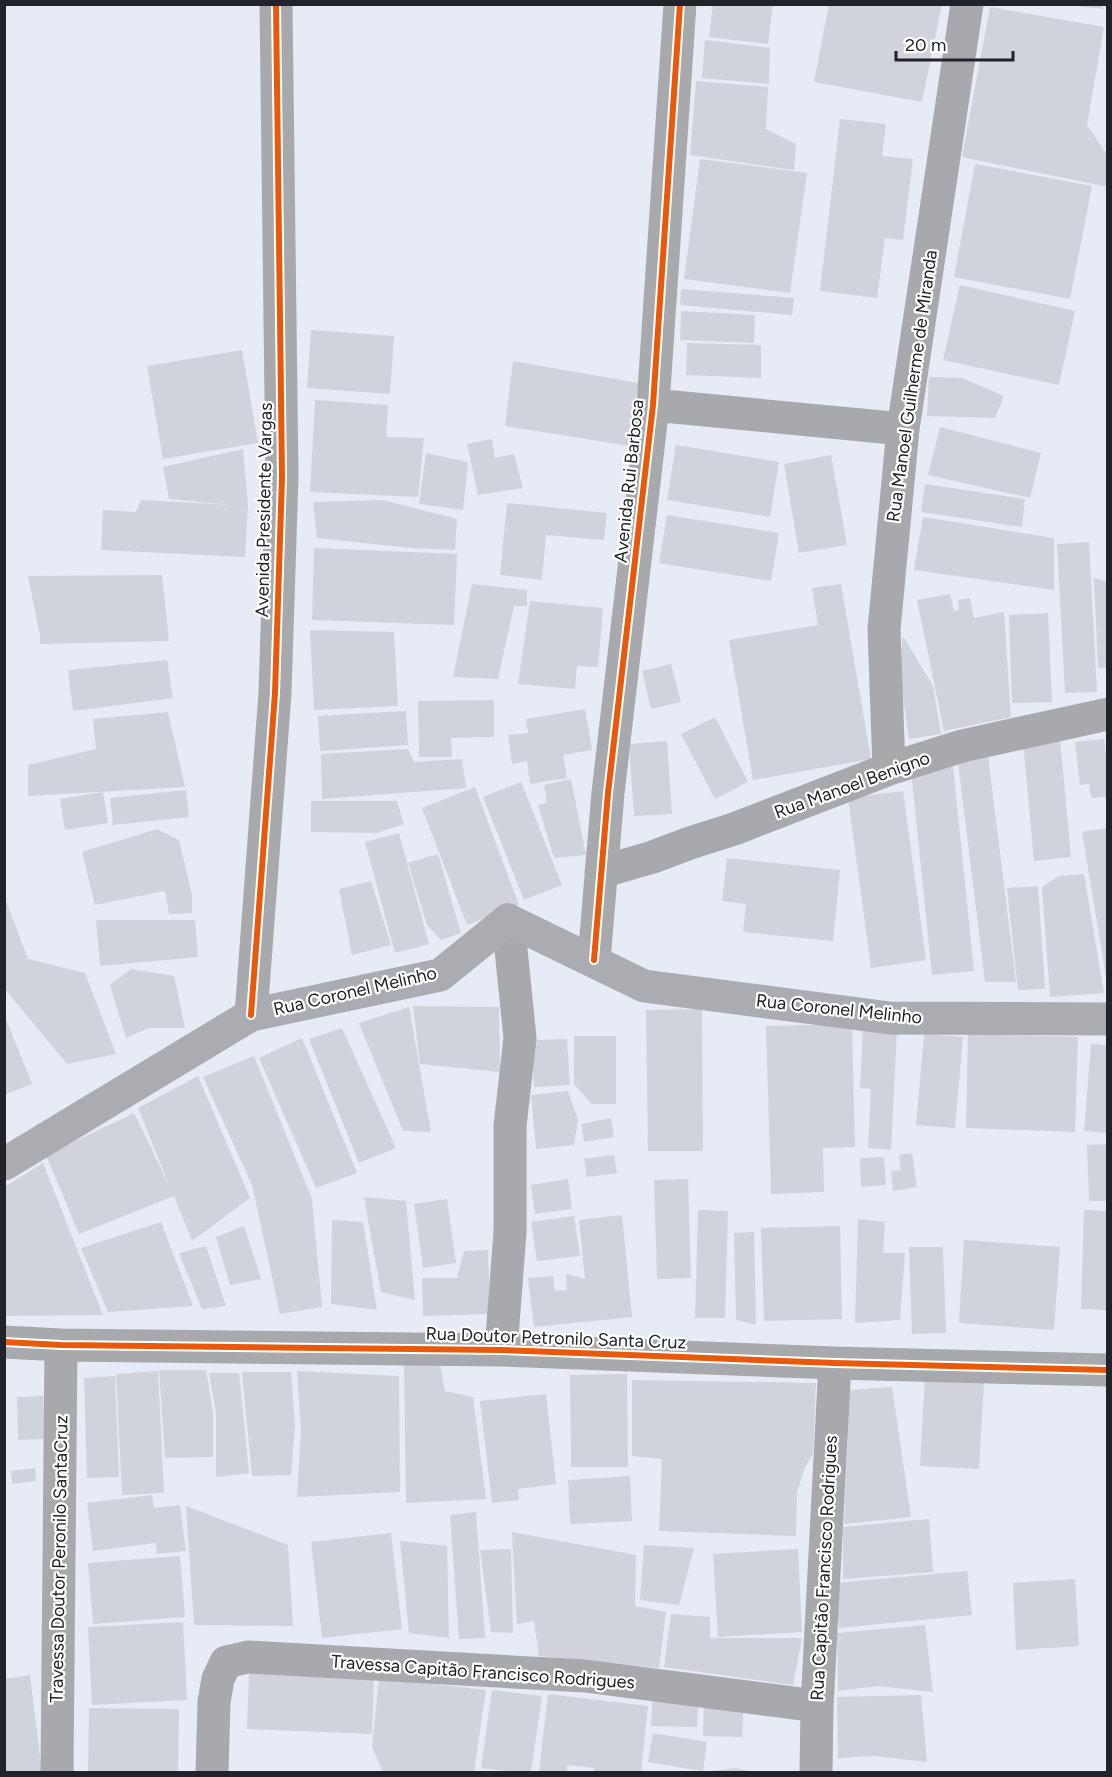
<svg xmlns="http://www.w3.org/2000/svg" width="1112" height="1777" viewBox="0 0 1112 1777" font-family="Figtree,sans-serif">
<rect width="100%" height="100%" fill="#e6ebf5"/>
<path fill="#d0d3db" d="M 713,4 L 773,4 L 768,44 L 709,37 Z
M 829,4 L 942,4 L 922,102 L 814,82 Z
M 1076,4 L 1103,4 L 1103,9 L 1076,6 Z
M 990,7 L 1104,27 L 1087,125 L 1108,156 L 1108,187 L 962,157 Z
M 705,40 L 770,48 L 769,84 L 702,78 Z
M 696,81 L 768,87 L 766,129 L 796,144 L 794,170 L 690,155 Z
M 840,119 L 886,124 L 882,156 L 913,159 L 903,240 L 885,238 L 877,298 L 820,291 Z
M 700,159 L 807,173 L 790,293 L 684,279 Z
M 975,164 L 1092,186 L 1070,299 L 954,277 Z
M 960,285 L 1075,311 L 1059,385 L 943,360 Z
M 681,289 L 794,298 L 792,315 L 680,305 Z
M 681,311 L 755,315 L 754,343 L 680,340 Z
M 311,330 L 394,336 L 390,394 L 307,388 Z
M 687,343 L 761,345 L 761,378 L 686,375 Z
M 242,350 L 258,443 L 163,459 L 147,366 Z
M 513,361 L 638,383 L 630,446 L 505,426 Z
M 929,377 L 962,378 L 1004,396 L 995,418 L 927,416 Z
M 315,400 L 388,405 L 386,437 L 424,438 L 418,497 L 310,492 Z
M 940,427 L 1041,453 L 1030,498 L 928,475 Z
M 492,439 L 495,458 L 514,454 L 523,488 L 478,495 L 467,444 Z
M 676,445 L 779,462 L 770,517 L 667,500 Z
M 243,449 L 248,506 L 245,557 L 101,550 L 103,510 L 136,512 L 141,500 L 232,505 L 169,499 L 163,467 Z
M 426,453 L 468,462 L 463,510 L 419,504 Z
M 831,455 L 847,545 L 799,553 L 784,464 Z
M 925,484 L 1025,499 L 1022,527 L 921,512 Z
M 383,500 L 457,519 L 455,550 L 411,548 L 317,538 L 313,502 Z
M 507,503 L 607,513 L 604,540 L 546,535 L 542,580 L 500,575 Z
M 667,515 L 779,533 L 771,581 L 659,563 Z
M 923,517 L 1054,538 L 1054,590 L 914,570 Z
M 1089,542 L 1097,692 L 1065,693 L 1057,544 Z
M 314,548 L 457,554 L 454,625 L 312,620 Z
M 162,575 L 169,641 L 40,644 L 40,636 L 28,576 Z
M 1094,578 L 1108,582 L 1108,668 L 1098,668 Z
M 472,584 L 527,590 L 527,606 L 514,606 L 498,679 L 453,677 Z
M 841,584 L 871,759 L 753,780 L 729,640 L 818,625 L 812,588 Z
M 950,594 L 954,611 L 959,610 L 958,600 L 970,598 L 974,618 L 1004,612 L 1011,717 L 944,731 L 917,600 Z
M 530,601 L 603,608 L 598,667 L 577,666 L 575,689 L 518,684 Z
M 1048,613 L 1052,702 L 1012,703 L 1009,615 Z
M 310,630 L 394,632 L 398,706 L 314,710 Z
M 903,636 L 933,686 L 941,734 L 909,739 L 899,670 Z
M 167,660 L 173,698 L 73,711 L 68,670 Z
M 671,664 L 681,702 L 651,709 L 642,671 Z
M 494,700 L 494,737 L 451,738 L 452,757 L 419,757 L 418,701 Z
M 585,709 L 592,750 L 563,755 L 567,778 L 530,784 L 527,761 L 512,764 L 508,735 L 528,733 L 526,719 Z
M 406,711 L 408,745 L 320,751 L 318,716 Z
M 168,712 L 185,787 L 28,796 L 28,765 L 96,749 L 93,719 Z
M 715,717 L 748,782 L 715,799 L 681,734 Z
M 1060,739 L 1071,857 L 1034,861 L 1023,742 Z
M 1104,739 L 1108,771 L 1108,797 L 1091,798 L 1089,784 L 1080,785 L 1075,742 Z
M 667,741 L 672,814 L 634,816 L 629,744 Z
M 408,749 L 414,762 L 462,759 L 466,788 L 322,799 L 321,754 Z
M 988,756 L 1016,982 L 985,982 L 958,762 Z
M 953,766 L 974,971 L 932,975 L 911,770 Z
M 571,779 L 586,855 L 554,858 L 538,805 L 547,803 L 544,785 Z
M 521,782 L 562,885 L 524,900 L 483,797 Z
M 475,787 L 519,905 L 467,925 L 422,808 Z
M 186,790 L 189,817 L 113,825 L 110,798 Z
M 903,791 L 926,960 L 871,968 L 848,798 Z
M 103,792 L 108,823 L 65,830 L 60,799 Z
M 311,801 L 397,801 L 404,824 L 377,833 L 311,832 Z
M 1108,828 L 1108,977 L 1106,977 L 1082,832 Z
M 157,829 L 179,840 L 192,895 L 192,913 L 169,914 L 165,891 L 95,905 L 82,852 Z
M 399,833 L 429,944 L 395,953 L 365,842 Z
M 438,854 L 461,933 L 441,940 L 427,925 L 408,863 Z
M 727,858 L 840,870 L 833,941 L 743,932 L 746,904 L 722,901 Z
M 1084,874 L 1104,993 L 1050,997 L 1042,887 L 1059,876 Z
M 371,881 L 391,945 L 352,955 L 339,889 Z
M 1038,886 L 1045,989 L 1018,990 L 1007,888 Z
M 4,896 L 28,959 L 85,973 L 116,1054 L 67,1064 L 4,988 Z
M 96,920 L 195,920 L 198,957 L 100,966 Z
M 131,969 L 174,976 L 185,1028 L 148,1028 L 126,1038 L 110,985 Z
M 413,1006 L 499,1007 L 500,1072 L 420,1064 Z
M 409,1007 L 431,1132 L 403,1131 L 359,1023 Z
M 702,1009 L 703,1151 L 648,1151 L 646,1010 Z
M 4,1014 L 32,1084 L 4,1095 Z
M 852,1024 L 855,1147 L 823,1148 L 824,1192 L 771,1194 L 766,1026 Z
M 342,1028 L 396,1148 L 359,1163 L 309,1039 Z
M 863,1028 L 897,1030 L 891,1150 L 868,1148 L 871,1089 L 860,1088 Z
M 924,1034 L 963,1037 L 955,1128 L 916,1125 Z
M 968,1034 L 1078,1037 L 1075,1132 L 966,1128 Z
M 574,1036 L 616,1036 L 616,1104 L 592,1104 L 574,1084 Z
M 302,1038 L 357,1173 L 316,1188 L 259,1058 Z
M 567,1039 L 570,1085 L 534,1087 L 532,1040 Z
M 1091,1044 L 1108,1045 L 1108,1133 L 1084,1131 Z
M 254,1056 L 312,1199 L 322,1307 L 280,1314 L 252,1185 L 203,1077 Z
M 198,1076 L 250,1198 L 192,1241 L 174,1196 L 79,1234 L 46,1155 L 134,1113 L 170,1187 L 138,1108 Z
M 568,1091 L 578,1120 L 574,1145 L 536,1149 L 531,1095 Z
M 611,1118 L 614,1137 L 584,1142 L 581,1124 Z
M 1108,1144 L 1108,1201 L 1089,1201 L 1087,1145 Z
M 912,1153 L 917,1187 L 893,1191 L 891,1171 L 901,1170 L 899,1155 Z
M 614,1155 L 617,1173 L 587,1177 L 584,1159 Z
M 884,1157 L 886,1185 L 861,1187 L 860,1158 Z
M 43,1163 L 103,1315 L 4,1316 L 4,1187 Z
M 568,1179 L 572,1209 L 535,1214 L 531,1185 Z
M 688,1179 L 691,1278 L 657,1279 L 654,1180 Z
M 364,1197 L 406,1201 L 415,1300 L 381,1292 Z
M 447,1199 L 456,1263 L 423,1268 L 414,1204 Z
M 698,1210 L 728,1211 L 725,1318 L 695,1318 Z
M 1084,1210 L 1108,1211 L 1108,1310 L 1081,1309 Z
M 622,1215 L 632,1317 L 534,1327 L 528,1278 L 553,1276 L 555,1291 L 567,1290 L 566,1274 L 585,1279 L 579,1220 Z
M 574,1216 L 580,1256 L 537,1261 L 531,1222 Z
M 858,1219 L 885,1222 L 883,1253 L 905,1253 L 900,1320 L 855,1323 Z
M 332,1220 L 363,1222 L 377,1310 L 331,1304 Z
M 161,1222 L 193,1306 L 108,1312 L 81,1248 Z
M 244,1226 L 261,1279 L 230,1285 L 216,1237 Z
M 840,1226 L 842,1319 L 764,1321 L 761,1228 Z
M 754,1232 L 756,1325 L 736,1320 L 734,1233 Z
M 964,1240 L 1060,1247 L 1054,1330 L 959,1323 Z
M 206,1246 L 226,1306 L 202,1309 L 179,1253 Z
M 909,1247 L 943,1247 L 946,1333 L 912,1334 Z
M 488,1250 L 490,1314 L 423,1316 L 422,1278 L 457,1278 L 464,1251 Z
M 439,1360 L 445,1391 L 473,1397 L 486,1499 L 406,1503 L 404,1365 Z
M 159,1370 L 206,1370 L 213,1412 L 213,1457 L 165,1458 Z
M 158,1371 L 164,1493 L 122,1495 L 116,1374 Z
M 297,1371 L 399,1376 L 400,1492 L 297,1497 L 301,1431 Z
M 242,1372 L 291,1372 L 295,1426 L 291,1475 L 252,1476 Z
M 209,1373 L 239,1373 L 249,1473 L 216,1477 L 216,1414 Z
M 627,1374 L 628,1467 L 571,1467 L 570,1375 Z
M 115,1376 L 119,1477 L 87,1478 L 84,1378 Z
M 925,1377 L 984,1381 L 979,1469 L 920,1466 Z
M 632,1380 L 816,1383 L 813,1454 L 805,1467 L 797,1492 L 796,1536 L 659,1531 L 662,1459 L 632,1456 Z
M 892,1387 L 911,1517 L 844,1524 L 850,1390 Z
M 546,1394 L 556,1484 L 518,1489 L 519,1500 L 492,1503 L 480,1401 Z
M 43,1396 L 45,1439 L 18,1440 L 17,1397 Z
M 35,1468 L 36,1481 L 12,1484 L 11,1471 Z
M 630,1476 L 632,1521 L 570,1524 L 568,1480 Z
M 152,1495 L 154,1508 L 180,1505 L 186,1551 L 157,1554 L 156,1543 L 93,1551 L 87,1503 Z
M 186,1506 L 288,1545 L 293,1626 L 194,1625 Z
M 476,1512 L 485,1638 L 459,1639 L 450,1515 Z
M 929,1519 L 933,1572 L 843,1579 L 843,1527 Z
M 512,1532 L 636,1555 L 635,1606 L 666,1612 L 659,1668 L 539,1656 L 534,1621 L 517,1624 Z
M 391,1533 L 402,1629 L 322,1638 L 311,1542 Z
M 400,1541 L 447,1546 L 449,1638 L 409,1633 Z
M 644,1545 L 694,1548 L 679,1605 L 640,1600 Z
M 511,1549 L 513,1633 L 491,1632 L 480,1550 Z
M 798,1549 L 802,1632 L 718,1637 L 713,1554 Z
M 180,1556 L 185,1617 L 93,1624 L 88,1563 Z
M 967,1571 L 972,1615 L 839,1628 L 835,1583 Z
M 1075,1579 L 1079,1646 L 1016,1650 L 1013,1583 Z
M 671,1614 L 710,1617 L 710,1638 L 802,1638 L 793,1685 L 664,1667 Z
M 183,1622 L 187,1700 L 92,1705 L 88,1627 Z
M 925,1625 L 933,1692 L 877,1686 L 838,1691 L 837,1633 Z
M 249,1672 L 374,1676 L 372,1734 L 247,1729 Z
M 30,1675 L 42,1772 L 4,1772 L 4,1679 Z
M 379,1678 L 486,1690 L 474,1772 L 383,1772 L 372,1747 Z
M 492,1690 L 542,1696 L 531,1772 L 515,1772 L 481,1768 Z
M 653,1690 L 699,1692 L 697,1727 L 651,1726 Z
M 548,1694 L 648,1706 L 641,1772 L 594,1772 L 594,1768 L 567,1765 L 567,1772 L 539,1772 Z
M 921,1695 L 927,1762 L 875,1756 L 838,1758 L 837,1697 Z
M 704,1697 L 744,1699 L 742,1737 L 703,1736 Z
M 89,1708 L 179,1709 L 178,1772 L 88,1772 Z
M 653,1733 L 707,1742 L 703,1771 L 648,1762 Z
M 735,1768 L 752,1772 L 712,1772 L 712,1771 Z"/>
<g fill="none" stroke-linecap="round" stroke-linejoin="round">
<path stroke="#a7a9ad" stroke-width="33" d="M 653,405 L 903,429
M 889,769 L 884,629 L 903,429 L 967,4
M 601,872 L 653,857 L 690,843 L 734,829 L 889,769 L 962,746 L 1108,714
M 594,960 L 608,793 L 653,405 L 680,4
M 251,1015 L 275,693 L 282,477 L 276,4
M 4,1342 L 61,1345 L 501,1350 L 835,1363 L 1108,1370
M 501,1350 L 510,1232 L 510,1126 L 520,1038 L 508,920
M 57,1772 L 61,1345
M 212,1772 L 214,1702 L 218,1679 L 226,1662 L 248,1657 L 585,1676 L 817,1706
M 816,1772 L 817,1706 L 835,1363"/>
<path stroke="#aaacb2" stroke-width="33" d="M 4,1164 L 251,1015 L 440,975 L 508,920 L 644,986 L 890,1018 L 1108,1019"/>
<g stroke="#fff" stroke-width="10">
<path id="cycleway" d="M 594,960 L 608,793 L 653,405 L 680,4
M 251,1015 L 275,693 L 282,477 L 276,4
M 4,1342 L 61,1345 L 501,1350 L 835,1363 L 1108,1370"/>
</g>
<use href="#cycleway" stroke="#e8590c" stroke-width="6"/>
</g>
<g text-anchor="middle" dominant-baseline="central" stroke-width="4.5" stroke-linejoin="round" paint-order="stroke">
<g font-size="18" fill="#20232a" stroke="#fff">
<text transform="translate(912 386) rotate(-82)">Rua Manoel Guilherme de Miranda</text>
<text transform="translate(629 481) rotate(-84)">Avenida Rui Barbosa</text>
<text transform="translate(264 510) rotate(-89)">Avenida Presidente Vargas</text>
<text transform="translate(852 785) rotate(-20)">Rua Manoel Benigno</text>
<text transform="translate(355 991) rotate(-13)">Rua Coronel Melinho</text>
<text transform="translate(839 1009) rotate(6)">Rua Coronel Melinho</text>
<text transform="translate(556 1338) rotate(2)">Rua Doutor Petronilo Santa Cruz</text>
<text transform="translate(59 1559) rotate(-89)">Travessa Doutor Peronilo SantaCruz</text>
<text transform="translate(824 1568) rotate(-87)">Rua Capitão Francisco Rodrigues</text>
<text transform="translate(483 1672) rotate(4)">Travessa Capitão Francisco Rodrigues</text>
</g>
</g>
<rect width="1112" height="1777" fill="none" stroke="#20232a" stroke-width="12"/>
<path d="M896 51v9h117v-9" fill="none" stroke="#20232a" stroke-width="3"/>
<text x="905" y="51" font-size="18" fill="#20232a" stroke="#ffffff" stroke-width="4.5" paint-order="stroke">20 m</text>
</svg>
